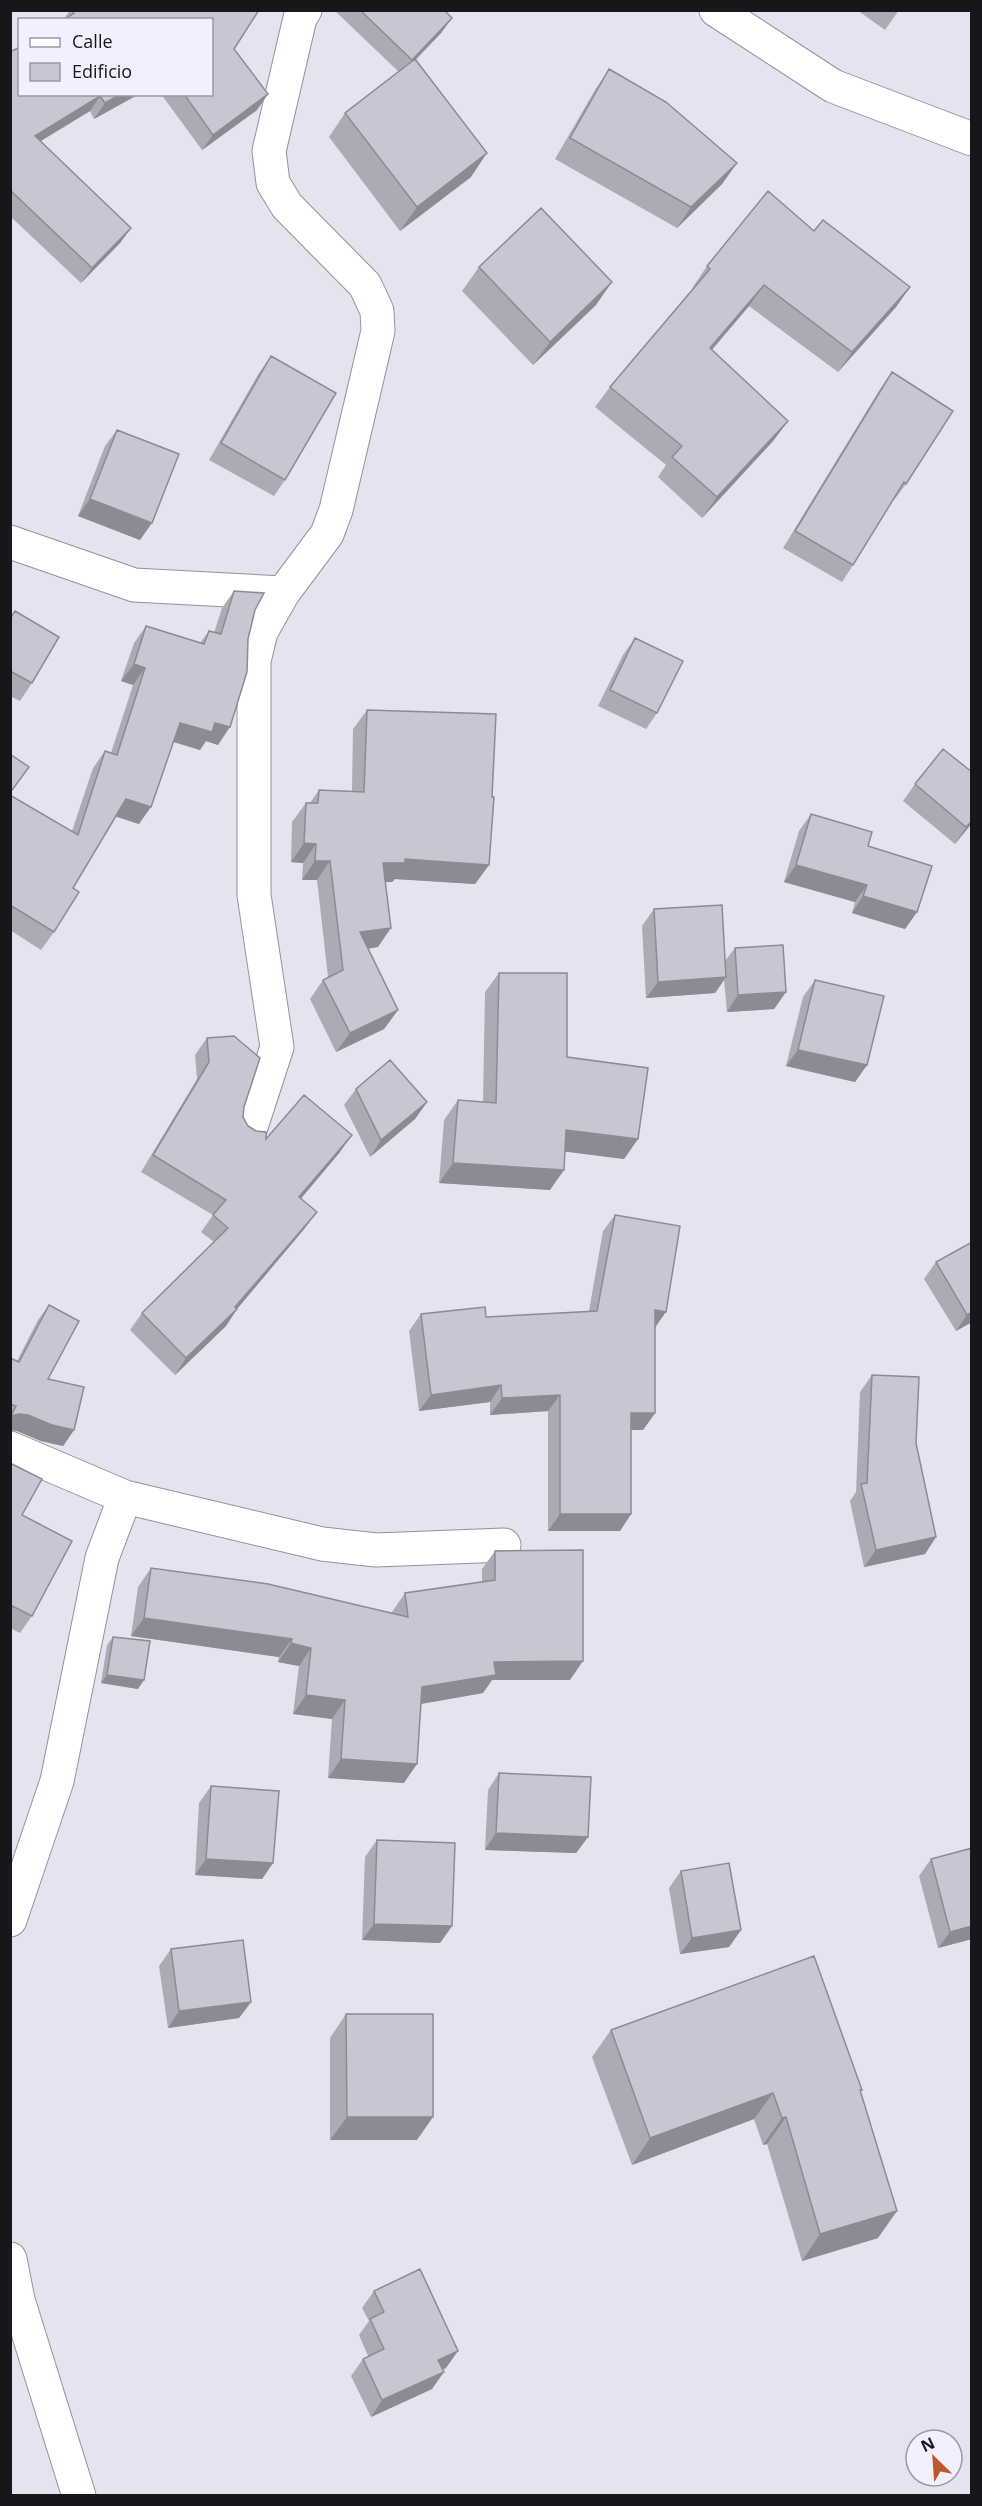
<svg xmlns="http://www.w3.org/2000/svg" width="982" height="2506" viewBox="0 0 982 2506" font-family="'Open Sans',sans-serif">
<rect width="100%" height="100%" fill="#e4e3f0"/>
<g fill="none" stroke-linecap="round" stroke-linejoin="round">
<g stroke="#93919e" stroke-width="35">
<path id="minor" d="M 716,10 L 833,86 L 972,139
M 10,542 L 134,585 L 283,593
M 250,1130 L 277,1047 L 254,895 L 254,661 L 261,632 L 283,593 L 327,534 L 336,510 L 378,331 L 377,311 L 365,285 L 287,206 L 273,183 L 269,151 L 300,18 L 305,10
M 10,1448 L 125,1497 L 322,1544 L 376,1550 L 504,1545
M 10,1920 L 57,1781 L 102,1558 L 125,1497
M 10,2259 L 18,2300 L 79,2496"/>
</g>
<use href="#minor" stroke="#fff" stroke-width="33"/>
</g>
<path fill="#abaab5" d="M 70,10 L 259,10 L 234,49 L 268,94 L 257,110 L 202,150 L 161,94 L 212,94 L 212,20 L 64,19 Z
M 334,10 L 444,10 L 452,18 L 441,33 L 415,60 L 471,177 L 400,231 L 329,137 L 345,113 L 399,72 Z
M 857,10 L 899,10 L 885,30 Z
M 10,52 L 20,94 L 139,94 L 94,119 L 90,111 L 41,141 L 131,228 L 120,243 L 81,283 L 10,216 Z
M 609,69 L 737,163 L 722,184 L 677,228 L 555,159 L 595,90 Z
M 814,231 L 910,287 L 896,307 L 838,372 L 749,306 L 712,350 L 788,421 L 773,441 L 702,518 L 658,477 L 666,465 L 595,407 L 610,387 L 694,288 L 693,287 L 707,266 Z
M 479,267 L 596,305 L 533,365 L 462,291 Z
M 271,356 L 285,480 L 274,496 L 209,460 L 259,373 Z
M 892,372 L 906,484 L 894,500 L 893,500 L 853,565 L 842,582 L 783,548 L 880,389 Z
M 117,430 L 140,540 L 78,516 L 105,446 Z
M 234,591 L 255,610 L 218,745 L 206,741 L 200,750 L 173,742 L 139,824 L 116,816 L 73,888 L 54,932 L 41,950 L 10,930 L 10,795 L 72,831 L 93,768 L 105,751 L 111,753 L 133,685 L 121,681 L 134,643 L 146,626 L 200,643 L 209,631 L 214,633 L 222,608 Z
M 15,611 L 32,683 L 20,701 L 10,696 L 10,618 Z
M 635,638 L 657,713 L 646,729 L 598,706 L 623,655 Z
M 367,710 L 489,865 L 475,884 L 395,879 L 392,882 L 386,882 L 378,947 L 368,949 L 398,1010 L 384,1029 L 336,1052 L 310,999 L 323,980 L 328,977 L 317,880 L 302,880 L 303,863 L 291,862 L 292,822 L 306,803 L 310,803 L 319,790 L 352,791 L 353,729 Z
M 972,772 L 972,823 L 955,844 L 903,801 L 915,784 Z
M 811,814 L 868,846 L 917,912 L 905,929 L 852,913 L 855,902 L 784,882 L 799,831 Z
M 654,909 L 725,961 L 735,948 L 786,992 L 774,1009 L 727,1012 L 724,980 L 715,993 L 646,998 L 642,926 Z
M 499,973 L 567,1057 L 638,1139 L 624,1159 L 565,1151 L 550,1190 L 439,1183 L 444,1120 L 458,1100 L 483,1102 L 485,992 Z
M 815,980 L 867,1065 L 855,1082 L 786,1066 L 803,997 Z
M 207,1038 L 244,1107 L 243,1117 L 248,1126 L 266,1139 L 340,1152 L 301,1198 L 305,1228 L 237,1309 L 226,1326 L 175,1375 L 130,1330 L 142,1313 L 214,1242 L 201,1232 L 213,1215 L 141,1172 L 197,1079 L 195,1055 Z
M 356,1089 L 427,1102 L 415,1119 L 370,1157 L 344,1105 Z
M 615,1215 L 655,1327 L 655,1413 L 643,1430 L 631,1430 L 631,1514 L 620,1531 L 548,1531 L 548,1411 L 490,1415 L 490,1402 L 419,1411 L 409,1331 L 421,1314 L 486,1317 L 589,1311 L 603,1231 Z
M 972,1242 L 972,1322 L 956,1331 L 924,1279 L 936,1262 Z
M 49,1305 L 48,1379 L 74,1430 L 63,1446 L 41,1441 L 17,1431 L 10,1430 L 10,1358 L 17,1361 L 38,1320 Z
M 872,1375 L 936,1537 L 925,1554 L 864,1567 L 850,1501 L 856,1492 L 860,1392 Z
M 10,1463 L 22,1515 L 32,1616 L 20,1633 L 10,1628 Z
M 495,1551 L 570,1680 L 492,1680 L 483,1693 L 421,1704 L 404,1783 L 328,1778 L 332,1719 L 293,1714 L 299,1666 L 278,1662 L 279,1657 L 131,1636 L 138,1587 L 151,1568 L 392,1613 L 392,1612 L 405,1593 L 482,1582 L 482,1569 Z
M 113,1637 L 138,1689 L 101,1683 L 107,1645 Z
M 499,1773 L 588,1837 L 576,1853 L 485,1850 L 488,1790 Z
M 211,1786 L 273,1863 L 262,1879 L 195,1875 L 199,1803 Z
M 377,1840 L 452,1926 L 440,1943 L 362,1940 L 365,1857 Z
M 931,1859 L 972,1939 L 938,1948 L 919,1876 Z
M 681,1871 L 741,1930 L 729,1947 L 680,1954 L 669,1888 Z
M 171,1949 L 251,2002 L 239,2018 L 168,2028 L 159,1966 Z
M 346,2014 L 417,2140 L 330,2140 L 330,2038 Z
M 611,2030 L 862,2090 L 860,2092 L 878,2238 L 802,2261 L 767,2144 L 763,2145 L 754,2119 L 632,2165 L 592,2057 Z
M 374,2291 L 446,2368 L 442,2369 L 432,2389 L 371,2417 L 351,2376 L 363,2359 L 368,2356 L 359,2335 L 369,2321 L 362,2308 Z"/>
<path fill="#8b8b94" d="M 452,18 L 441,33 L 401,75 L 412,60 Z
M 121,94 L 139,94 L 94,119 L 105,103 Z
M 268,94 L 257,110 L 202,150 L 213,135 Z
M 100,96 L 90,111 L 24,151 L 35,136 Z
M 487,153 L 471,177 L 400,231 L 417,207 Z
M 737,163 L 722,184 L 677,228 L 691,207 Z
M 131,228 L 120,243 L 81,283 L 92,268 Z
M 612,282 L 596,305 L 533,365 L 550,342 Z
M 764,285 L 749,306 L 695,369 L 710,348 Z
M 910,287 L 896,307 L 838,372 L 852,352 Z
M 788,421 L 773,441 L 702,518 L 717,497 Z
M 90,499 L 152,523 L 140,540 L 78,516 Z
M 134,664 L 145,668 L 133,685 L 121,681 Z
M 180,723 L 215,723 L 230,727 L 218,745 L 206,741 L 200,750 L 168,740 Z
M 126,799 L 151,807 L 139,824 L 114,816 Z
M 972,821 L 972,823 L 955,844 L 966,827 Z
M 304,843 L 316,844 L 303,863 L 291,862 Z
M 405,859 L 489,865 L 475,884 L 395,879 L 392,882 L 370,882 L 383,863 Z
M 315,861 L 330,861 L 317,880 L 302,880 Z
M 796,865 L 867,885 L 855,902 L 784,882 Z
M 863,896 L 917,912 L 905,929 L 852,913 Z
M 391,928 L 378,947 L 347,951 L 360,932 Z
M 726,977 L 715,993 L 646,998 L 658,982 Z
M 786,992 L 774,1009 L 727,1012 L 738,995 Z
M 398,1010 L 384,1029 L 336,1052 L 350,1033 Z
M 798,1050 L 867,1065 L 855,1082 L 786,1066 Z
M 427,1102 L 415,1119 L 370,1157 L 381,1140 Z
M 566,1130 L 638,1139 L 624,1159 L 552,1150 Z
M 352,1135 L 340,1152 L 288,1214 L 299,1197 Z
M 453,1163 L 564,1170 L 550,1190 L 439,1183 Z
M 317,1212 L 305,1228 L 231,1316 L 237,1309 L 226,1326 L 175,1375 L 186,1358 L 235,1307 Z
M 655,1310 L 666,1312 L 654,1329 Z
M 972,1312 L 972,1322 L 956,1331 L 967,1315 Z
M 501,1385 L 490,1402 L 419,1411 L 431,1395 Z
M 560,1395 L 548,1411 L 490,1415 L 502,1398 Z
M 631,1413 L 655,1413 L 643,1430 L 620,1430 Z
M 19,1414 L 28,1415 L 74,1430 L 63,1446 L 41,1441 L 17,1431 L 10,1430 L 10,1416 Z
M 560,1514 L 631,1514 L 620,1531 L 548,1531 Z
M 936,1537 L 925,1554 L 864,1567 L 876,1550 Z
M 144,1618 L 292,1639 L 279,1657 L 131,1636 Z
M 291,1643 L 311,1648 L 299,1666 L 278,1662 Z
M 583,1661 L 570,1680 L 492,1680 L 483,1693 L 409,1706 L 422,1687 L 494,1662 Z
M 107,1675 L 144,1680 L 138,1689 L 101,1683 Z
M 306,1695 L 345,1700 L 332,1719 L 293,1714 Z
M 341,1759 L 417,1764 L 404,1783 L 328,1778 Z
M 496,1833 L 588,1837 L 576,1853 L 485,1850 Z
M 206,1859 L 273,1863 L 262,1879 L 195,1875 Z
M 374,1924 L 452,1926 L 440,1943 L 362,1940 Z
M 972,1926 L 972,1939 L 938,1948 L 950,1932 Z
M 741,1930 L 729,1947 L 680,1954 L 692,1938 Z
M 251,2002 L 239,2018 L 168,2028 L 179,2011 Z
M 773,2093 L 754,2119 L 632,2165 L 650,2138 Z
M 347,2117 L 433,2117 L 417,2140 L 330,2140 Z
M 786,2117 L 767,2144 L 763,2145 L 782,2118 Z
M 897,2211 L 878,2238 L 802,2261 L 820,2234 Z
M 458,2351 L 446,2368 L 426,2377 L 438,2360 Z
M 444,2372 L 432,2389 L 371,2417 L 382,2400 Z"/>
<path fill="#c7c6d3" stroke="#8b8b94" stroke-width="1.5" d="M 72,10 L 259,10 L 234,49 L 268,94 L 213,135 L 184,94 L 212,94 L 212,20 L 64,20 L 74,13 Z
M 360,10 L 444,10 L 452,18 L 412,60 Z
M 20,47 L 20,94 L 121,94 L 105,103 L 100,96 L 35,136 L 131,228 L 92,268 L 10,190 L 10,52 Z
M 415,59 L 487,153 L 417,207 L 345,113 Z
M 609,69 L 666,102 L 737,163 L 691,207 L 570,138 Z
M 768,191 L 814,231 L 823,220 L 910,287 L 852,352 L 764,285 L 710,348 L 788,421 L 717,497 L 672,457 L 682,446 L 610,387 L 710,269 L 707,266 Z
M 541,208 L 612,282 L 550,342 L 479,267 Z
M 271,356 L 336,393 L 285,480 L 221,443 Z
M 892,372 L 953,411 L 906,484 L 904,482 L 853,565 L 795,531 Z
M 117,430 L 179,454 L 152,523 L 90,499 Z
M 234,591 L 264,593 L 255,610 L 248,639 L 247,672 L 230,727 L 215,723 L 212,732 L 180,723 L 151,807 L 126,799 L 73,888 L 79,892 L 54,932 L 10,905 L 10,795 L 78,835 L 105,751 L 117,755 L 145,668 L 134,664 L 146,626 L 204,644 L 209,631 L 221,634 Z
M 15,611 L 59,637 L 32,683 L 10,671 L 10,619 Z
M 635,638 L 683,661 L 657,713 L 610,690 Z
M 367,710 L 496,714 L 492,797 L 494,797 L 489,865 L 405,859 L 405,863 L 383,863 L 391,928 L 360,932 L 398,1010 L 350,1033 L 323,980 L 343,970 L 330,861 L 315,861 L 316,844 L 304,843 L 306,803 L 318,803 L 319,790 L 364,792 Z
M 943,749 L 972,772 L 972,821 L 966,827 L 915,784 Z
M 10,754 L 29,767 L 10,793 Z
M 811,814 L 872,832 L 868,846 L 932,866 L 917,912 L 863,896 L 867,885 L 796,865 Z
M 722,905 L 726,977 L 658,982 L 654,909 Z
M 783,945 L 786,992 L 738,995 L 735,948 Z
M 499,973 L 567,973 L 567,1057 L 648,1068 L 638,1139 L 566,1130 L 564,1170 L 453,1163 L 458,1100 L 496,1103 Z
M 815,980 L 884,996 L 867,1065 L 798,1050 Z
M 234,1036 L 260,1058 L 244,1107 L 243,1117 L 248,1126 L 256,1131 L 266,1132 L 266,1139 L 304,1095 L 352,1135 L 299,1197 L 317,1212 L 235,1307 L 237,1309 L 186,1358 L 142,1313 L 228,1228 L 213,1215 L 226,1200 L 153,1155 L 209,1062 L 207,1038 Z
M 390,1060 L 427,1102 L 381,1140 L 356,1089 Z
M 615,1215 L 680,1226 L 666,1312 L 655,1310 L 655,1413 L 631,1413 L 631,1514 L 560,1514 L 560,1395 L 502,1398 L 501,1385 L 431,1395 L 421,1314 L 485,1307 L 486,1317 L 597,1311 Z
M 972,1242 L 972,1312 L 967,1315 L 936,1262 Z
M 49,1305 L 79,1321 L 48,1379 L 84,1387 L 74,1430 L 52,1425 L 28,1415 L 19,1414 L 11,1416 L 16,1406 L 10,1404 L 10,1358 L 19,1362 Z
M 872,1375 L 919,1377 L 916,1443 L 936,1537 L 876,1550 L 861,1484 L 867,1483 Z
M 10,1463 L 42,1479 L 22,1515 L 72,1541 L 32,1616 L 10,1605 Z
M 583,1550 L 583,1661 L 494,1662 L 496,1675 L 422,1687 L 417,1764 L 341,1759 L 345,1700 L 306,1695 L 311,1648 L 291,1643 L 292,1639 L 144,1618 L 151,1568 L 268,1584 L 408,1617 L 405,1593 L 495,1580 L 495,1551 Z
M 113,1637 L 150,1641 L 144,1680 L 107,1675 Z
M 499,1773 L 591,1777 L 588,1837 L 496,1833 Z
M 211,1786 L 279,1791 L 273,1863 L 206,1859 Z
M 377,1840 L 455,1843 L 452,1926 L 374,1924 Z
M 972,1848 L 972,1926 L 950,1932 L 931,1859 Z
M 729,1863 L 741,1930 L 692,1938 L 681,1871 Z
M 243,1940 L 251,2002 L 179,2011 L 171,1949 Z
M 814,1956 L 862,2090 L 860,2090 L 897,2211 L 820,2234 L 786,2117 L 782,2118 L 773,2093 L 650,2138 L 611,2030 Z
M 346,2014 L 433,2014 L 433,2117 L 347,2117 Z
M 420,2269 L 458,2351 L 438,2360 L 444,2372 L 382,2400 L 363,2359 L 384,2349 L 370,2319 L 384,2312 L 374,2291 Z"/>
<rect width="982" height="2506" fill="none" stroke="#17171b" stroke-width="24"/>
<rect x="18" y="18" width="195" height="78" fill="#f2f0fe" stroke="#9a99a3" stroke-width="1.5"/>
<rect x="30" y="38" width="30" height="9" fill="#ffffff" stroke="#9a99a3" stroke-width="1.5"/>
<text x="72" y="48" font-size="18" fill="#17171b">Calle</text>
<rect x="30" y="63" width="30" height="18" fill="#c7c6d3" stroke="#9a99a3" stroke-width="1.5"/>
<text x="72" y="78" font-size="18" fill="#17171b">Edificio</text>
<g transform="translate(934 2458) rotate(335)"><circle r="28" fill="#f2f0fe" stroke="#9a99a3" stroke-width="1.5"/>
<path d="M0-4.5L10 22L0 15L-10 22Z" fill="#be572e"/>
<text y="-9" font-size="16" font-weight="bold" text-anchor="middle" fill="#17171b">N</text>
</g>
</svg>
